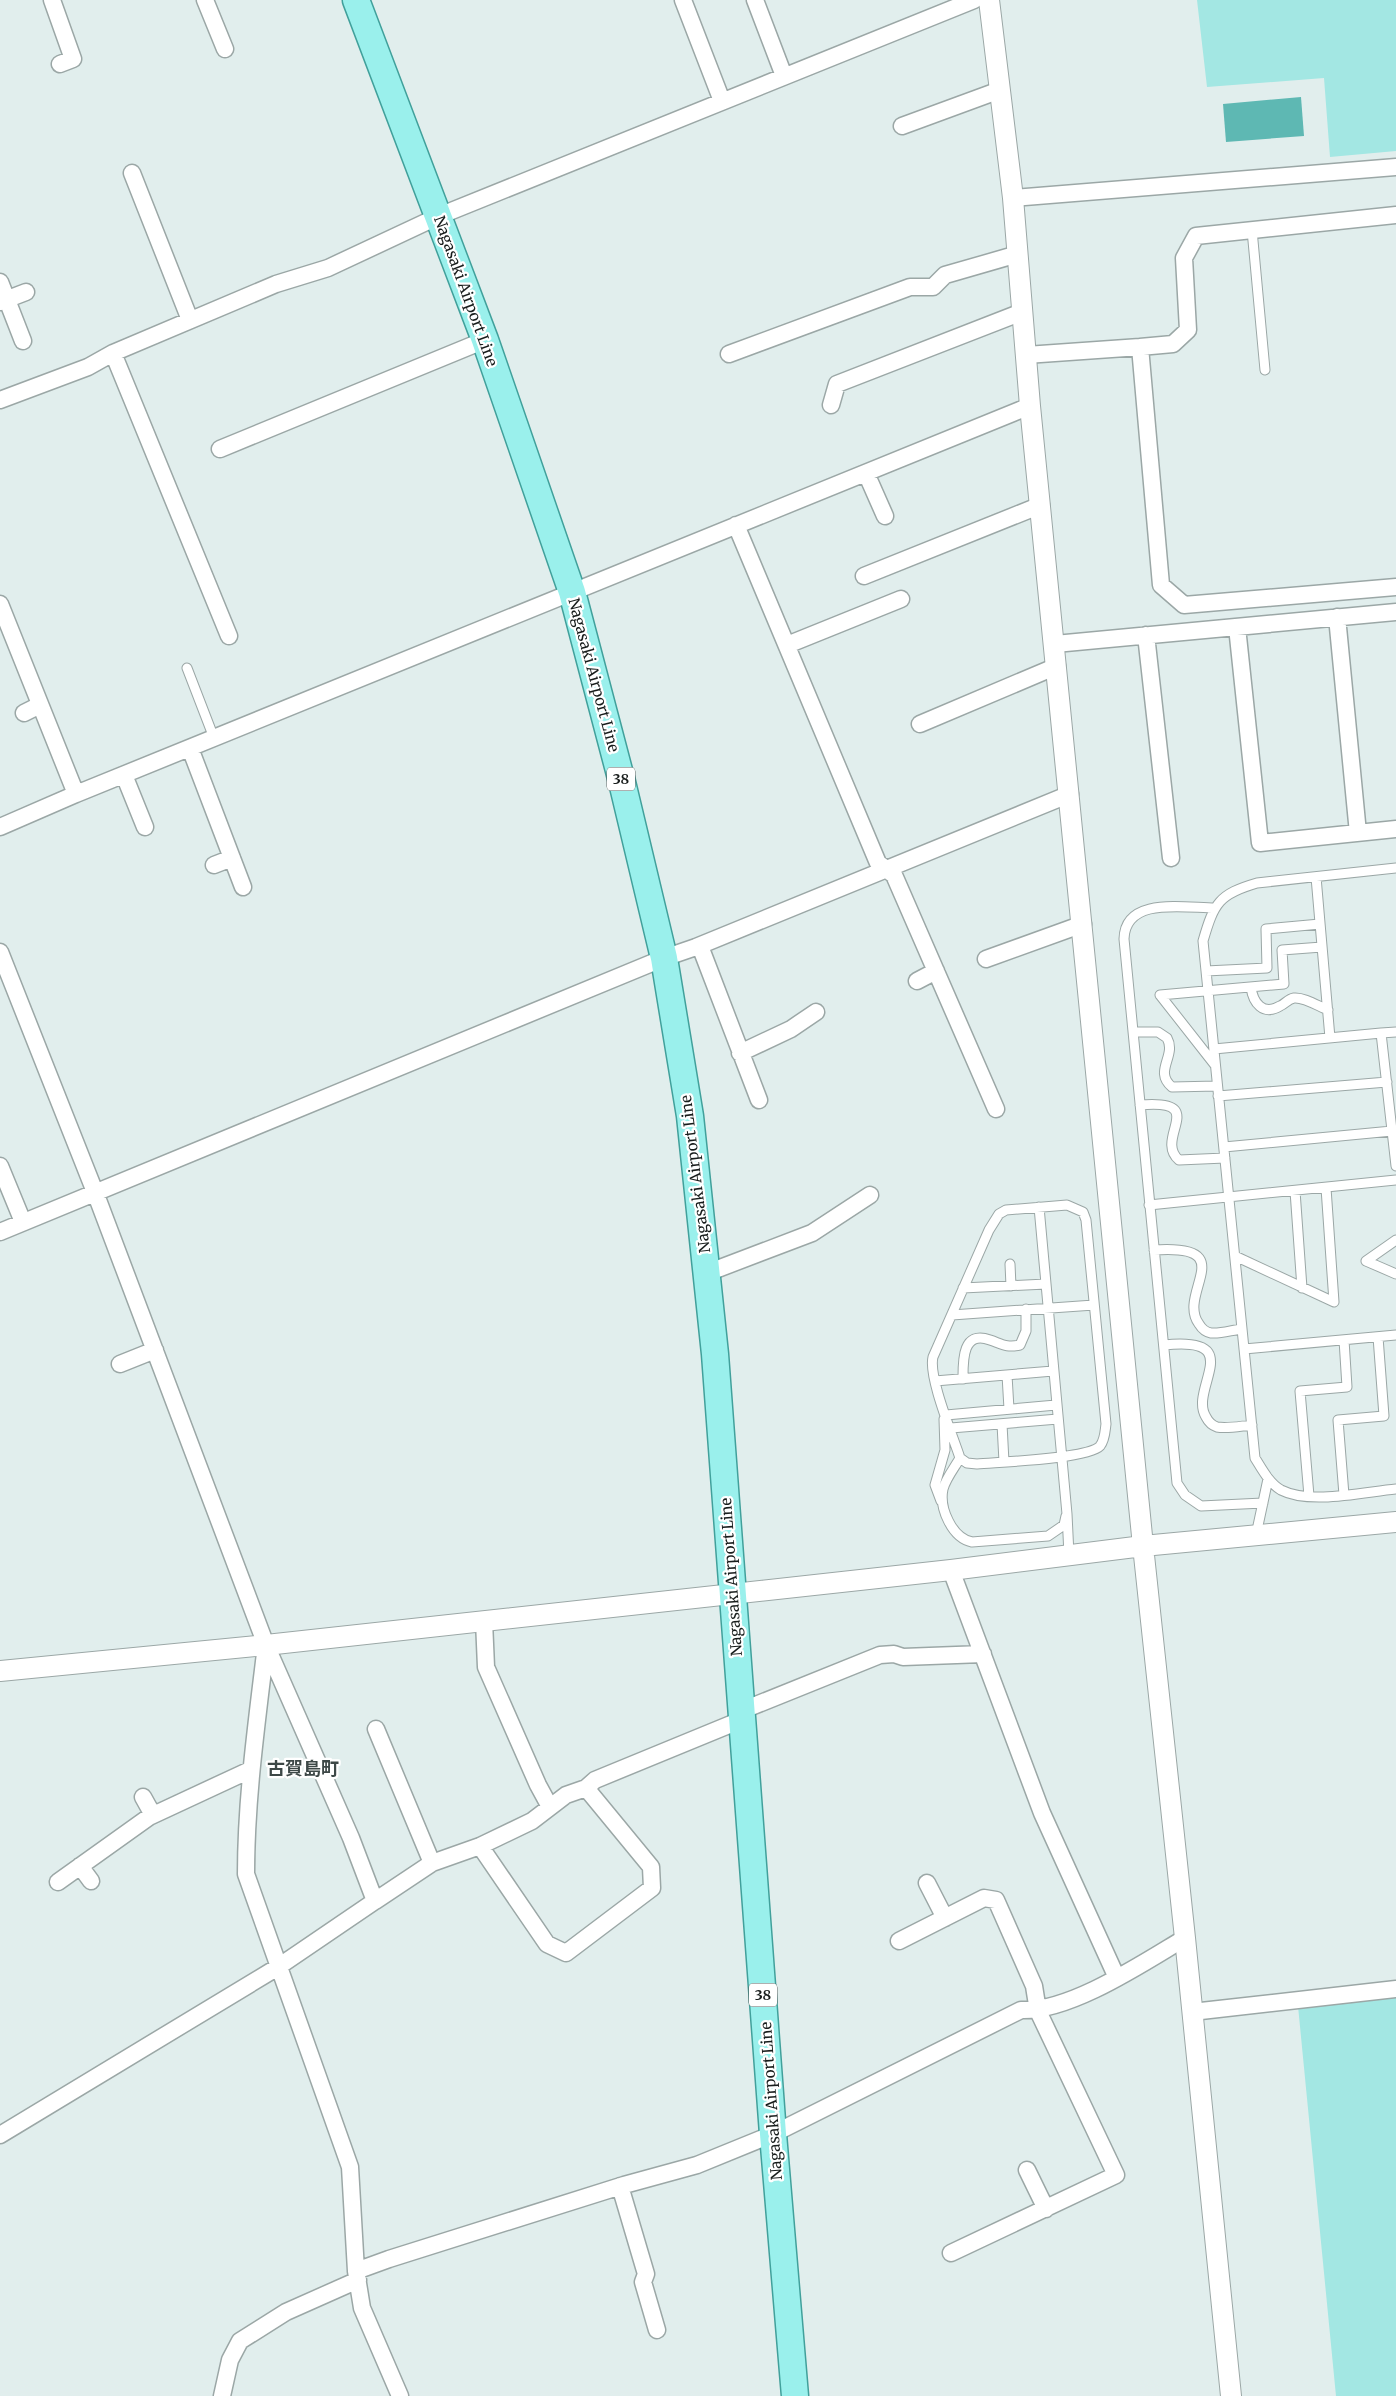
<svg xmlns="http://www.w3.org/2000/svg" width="1396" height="2396" viewBox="0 0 1396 2396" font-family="Merriweather,'Noto Sans JP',serif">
<rect width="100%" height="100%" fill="#e1eeed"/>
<path fill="#a3e7e3" d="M 1197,0 L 1396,0 L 1396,151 L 1330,157 L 1324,78 L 1207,87 Z
M 1396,1996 L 1396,2396 L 1336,2396 L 1298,2006 Z"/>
<path fill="#5eb8b3" d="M 1301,97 L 1304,136 L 1226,142 L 1223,104 Z"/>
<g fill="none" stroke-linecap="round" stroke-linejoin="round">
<g stroke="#9ba7a6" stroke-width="11">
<path id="service" d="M 1252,230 L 1265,370
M 187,668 L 214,738
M 1396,868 L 1257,883 C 1219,894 1214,903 1203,941 L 1255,1458 C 1262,1469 1269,1483 1281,1490 C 1310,1505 1364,1492 1396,1489
M 1316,877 L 1330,1038
M 1215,908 C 1185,908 1125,896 1124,939 L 1177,1483 L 1185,1495 L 1201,1506 L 1263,1503
M 1206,971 L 1267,968 L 1266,929 L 1320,924
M 1251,987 C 1253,1003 1263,1016 1280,1006 C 1285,1004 1288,999 1294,998 C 1304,997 1318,1006 1328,1010
M 1160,995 L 1284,984 L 1282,950 L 1322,947
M 1160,995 L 1215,1065
M 1133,1032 L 1158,1032 L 1167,1038 C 1177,1056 1153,1071 1172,1087 L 1217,1086
M 1381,1033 L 1396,1032
M 1214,1049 L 1381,1033 L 1396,1166
M 1218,1096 L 1387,1082
M 1140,1105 C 1211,1099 1153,1138 1179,1160 L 1225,1158
M 1224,1147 L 1392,1131
M 1295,1191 L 1302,1288
M 1067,1205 L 1083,1212 L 1086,1220 L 1106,1424 C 1105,1431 1105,1440 1100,1446 C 1088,1459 998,1462 977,1464 L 967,1463 L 960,1458 C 953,1436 928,1377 933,1357 L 989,1230 L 999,1214 L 1006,1210 Z
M 1149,1205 L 1396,1180
M 1039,1207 L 1067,1514 L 1069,1555
M 1154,1250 C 1243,1244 1176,1293 1199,1324 C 1202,1329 1205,1332 1211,1333 C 1221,1334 1232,1330 1242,1329
M 1235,1256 L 1334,1302 L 1326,1188
M 1366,1261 L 1396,1240
M 1366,1261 L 1396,1274
M 1010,1264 L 1011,1286
M 963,1288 L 1046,1284
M 952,1315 L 1094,1305
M 1164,1345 C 1249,1336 1188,1389 1206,1417 C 1208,1421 1211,1425 1217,1427 C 1227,1429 1241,1426 1252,1425
M 1244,1349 L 1396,1335
M 1007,1375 L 1009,1409
M 963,1379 C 963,1361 962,1330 990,1340 C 1002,1344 1006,1348 1020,1345 L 1026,1331 L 1026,1309
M 935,1381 L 1053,1371
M 946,1415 L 1056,1405
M 1002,1424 L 1004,1462
M 951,1428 L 1058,1419
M 960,1458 C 955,1467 946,1478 943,1489 C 939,1508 952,1538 972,1542 L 1048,1536 L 1064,1525 L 1066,1516
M 1344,1495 L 1338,1420 L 1384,1416 L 1378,1337
M 1309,1496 L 1300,1391 L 1347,1387 L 1344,1340
M 941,1501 L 935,1485 L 945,1450 L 944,1419
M 1256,1535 L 1268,1479"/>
</g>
<g stroke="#9ba7a6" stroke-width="19">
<path id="minor" d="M 52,0 L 73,59 L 60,64
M 205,0 L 225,49
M 683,0 L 722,101
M 755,0 L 784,76
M 902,126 L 1000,90
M 132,173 L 190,320
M 1013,198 L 1396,167
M 0,282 L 23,341
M 0,302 L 26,292
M 1140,347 L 1173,344 L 1188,330 L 1184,258 L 1196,236 L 1396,215
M 113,353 L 229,636
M 729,354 L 910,287 L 933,287 L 945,275 L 1018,254
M 1026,355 L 1140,347 L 1161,585 L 1184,605 L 1396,587
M 0,400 L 88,367 L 113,353 L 276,284 L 328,268 L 439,216 L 974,0
M 831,405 L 837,384 L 1022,312
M 220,449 L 485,340
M 866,473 L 885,516
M 736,525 L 878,863 L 894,875 L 996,1109
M 864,576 L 1041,505
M 0,604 L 76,794
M 1337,617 L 1358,833
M 1237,627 L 1260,843 L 1396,829
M 1146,635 L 1171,858
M 1055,644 L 1396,612
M 787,645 L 901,599
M 24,713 L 40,705
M 920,724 L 1057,666
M 190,748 L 243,887
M 124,775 L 145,827
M 0,827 L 76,794 L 1030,406
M 214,865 L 232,858
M 700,946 L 759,1100
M 0,952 L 95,1192 L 266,1645 L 351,1838 L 375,1901 L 278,1967 L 0,2135
M 986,959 L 1083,924
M 917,981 L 936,971
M 740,1053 L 791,1029 L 816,1012
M 0,1166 L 23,1222
M 0,1232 L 664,958 L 696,947 L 1070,794
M 707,1273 L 812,1233 L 870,1195
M 120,1364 L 155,1350
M 951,1570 L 1042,1813 L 1117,1978
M 484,1621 L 486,1667 L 538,1785 L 550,1807
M 266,1645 C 257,1721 246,1797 246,1874 L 350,2167 L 356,2271 L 362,2308 L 400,2396
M 741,1711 L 880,1655 L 894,1654 L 903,1657 L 983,1654
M 586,1788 L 595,1780 L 741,1720
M 143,1797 L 153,1815
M 432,1863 L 480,1846 L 532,1821 L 566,1795 L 586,1788 L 651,1867 L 652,1888 L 566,1953 L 547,1944 L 480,1846
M 80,1866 L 91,1881
M 58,1882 L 149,1817 L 250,1770
M 927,1883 L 945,1918
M 375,1901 L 432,1863 L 376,1729
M 899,1941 L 984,1898 L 996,1900 L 1034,1986 L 1038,2011 L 1116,2175 L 951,2253
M 1192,2012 L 1396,1989
M 1027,2170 L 1046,2209
M 620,2186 L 646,2274 L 643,2282 L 657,2330
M 356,2271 L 389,2259 L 624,2185 L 697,2165 L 773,2134 L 1021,2010 C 1070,2012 1143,1963 1185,1938
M 222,2396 L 230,2360 L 240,2341 L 286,2312 L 358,2280"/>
</g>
<g stroke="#9ba7a6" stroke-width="22">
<path id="tertiary" d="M 989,0 L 1013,198 L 1030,406 L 1143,1546 L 1185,1938 L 1231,2396
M 0,1671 L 266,1645 L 951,1570 L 1143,1546 L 1396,1522"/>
</g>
<g stroke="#41a09b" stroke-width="29">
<path id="primary" d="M 356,0 L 485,340 L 572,592 L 622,782 L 664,958 L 690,1116 L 715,1354 L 773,2134 L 795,2396"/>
</g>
<use href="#service" stroke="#fff" stroke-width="9"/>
<use href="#minor" stroke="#fff" stroke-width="16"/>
<use href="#tertiary" stroke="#fff" stroke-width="20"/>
<use href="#primary" stroke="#9af0ec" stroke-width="26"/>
</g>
<g text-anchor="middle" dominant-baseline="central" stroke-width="4.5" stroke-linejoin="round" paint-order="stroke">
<g fill="#fff" stroke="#5d6160" stroke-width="1">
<rect x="607" y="767.5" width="28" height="23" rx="4"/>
<rect x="749" y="1983.5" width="28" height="23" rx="4"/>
</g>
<g font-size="14" font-weight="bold" fill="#181d1c">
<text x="621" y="779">38</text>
<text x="763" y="1995">38</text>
</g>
<g font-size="15" fill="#181d1c" stroke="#fff">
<text transform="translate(466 291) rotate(70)">Nagasaki Airport Line</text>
<text transform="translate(594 675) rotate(75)">Nagasaki Airport Line</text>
<text transform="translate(695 1174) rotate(-97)">Nagasaki Airport Line</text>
<text transform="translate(731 1577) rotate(-94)">Nagasaki Airport Line</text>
<text transform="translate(771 2101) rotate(-94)">Nagasaki Airport Line</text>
</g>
<g font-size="18" font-weight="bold" fill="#3d4847" stroke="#fff">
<text x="303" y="1768">古賀島町</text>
</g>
</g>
</svg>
